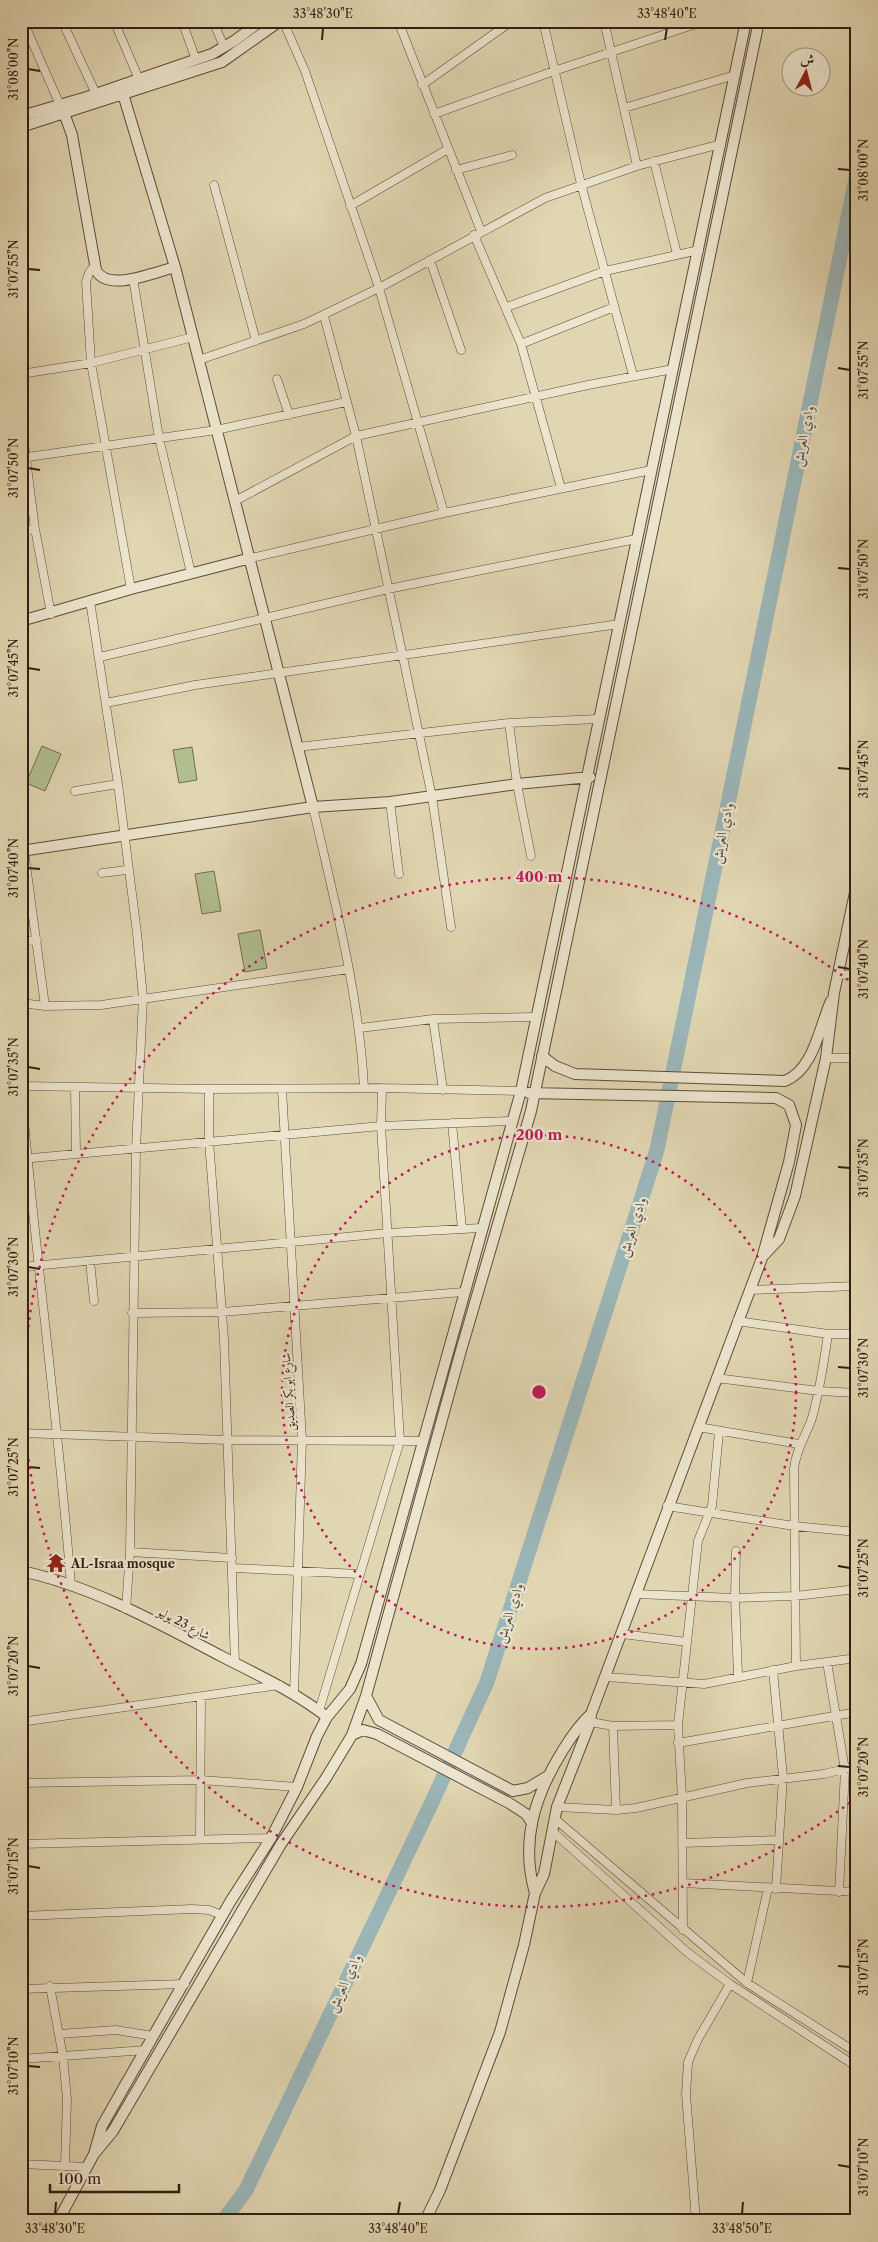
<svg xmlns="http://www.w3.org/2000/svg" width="878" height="2242" viewBox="0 0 878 2242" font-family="'Libre Caslon Text',Amiri,serif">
<rect width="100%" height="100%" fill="#e1d6b2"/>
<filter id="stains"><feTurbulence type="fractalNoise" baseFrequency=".004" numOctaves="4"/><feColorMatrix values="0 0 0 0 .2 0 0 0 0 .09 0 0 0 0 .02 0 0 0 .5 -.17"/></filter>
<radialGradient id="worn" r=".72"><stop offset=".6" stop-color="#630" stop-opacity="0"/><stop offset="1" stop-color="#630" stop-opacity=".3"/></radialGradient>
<path fill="#b1be8e" stroke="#726e50" d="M 42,746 L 61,754 L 45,791 L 26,783 Z
M 192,747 L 197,780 L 179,783 L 173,750 Z
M 214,871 L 221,911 L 202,914 L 195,874 Z
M 260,930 L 267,968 L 245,972 L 238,934 Z"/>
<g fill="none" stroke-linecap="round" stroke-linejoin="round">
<path stroke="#9bb6b9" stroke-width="15" d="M 223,2221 L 246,2190 L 432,1802 L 487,1682 L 657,1150 L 857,174"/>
<g stroke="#5e4c3a" stroke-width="9">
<path id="minor" d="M 23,21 L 60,105
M 62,21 L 96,94
M 114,21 L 141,84
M 182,21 L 196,60
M 213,21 L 224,47
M 398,21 L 481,231
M 543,21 L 581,184 L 633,375
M 604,21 L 637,166
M 422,85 L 512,21
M 624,108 L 735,75
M 434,114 L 554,71 L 705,21
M 654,161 L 677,254
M 456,170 L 512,155
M 214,185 L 256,341
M 350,206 L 448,149
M 474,235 L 521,344 L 561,488
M 430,260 L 461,350
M 95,265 L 89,273 L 86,282 L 91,363 L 131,589
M 133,278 L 159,438 L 191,573
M 507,307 L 605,271 L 699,250
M 324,316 L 356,436 L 403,657 L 432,797 L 451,927
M 521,344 L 614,307
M 199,360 L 304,324 L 379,288 L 305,71 L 283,21
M 21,374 L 91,363 L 193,337
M 277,379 L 289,415
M 21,420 L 35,529 L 51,614
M 21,458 L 216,430 L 346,402
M 235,501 L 356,436 L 588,385 L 673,369
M 444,513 L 379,288 L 545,198 L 637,166 L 721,144
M 21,530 L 35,529
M 251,558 L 444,513 L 651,470
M 90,601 L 118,784 L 137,933 L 143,998 L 136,1149 L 130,1552 L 126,1609
M 100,657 L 388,589 L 636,539
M 106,703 L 195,685 L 619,624
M 509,723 L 517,784 L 531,856
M 298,747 L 509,723 L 598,719
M 75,791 L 118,784
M 390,802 L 399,874
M 313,807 C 334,900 359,992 364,1088
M 24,850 L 45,1006
M 102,873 L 127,870
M 21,941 L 37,940
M 838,975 L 857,974
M 21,1003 L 45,1006 L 101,1005 L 349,969
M 433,1019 L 443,1090
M 360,1028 L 433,1019 L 535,1017
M 826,1058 L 857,1058
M 21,1086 L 209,1089 L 382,1088 L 521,1091
M 21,1087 C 35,1253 58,1418 71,1585
M 75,1087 L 76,1154
M 209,1089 L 209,1141 L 224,1339 L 235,1663
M 282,1089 L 302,1440 L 294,1694
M 452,1123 L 462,1229
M 21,1159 L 381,1126 L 512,1121
M 90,1261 L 94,1301
M 21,1267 L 388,1233 L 481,1228
M 749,1290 L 857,1286
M 132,1313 L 222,1312 L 463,1292
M 737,1321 L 828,1334 L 857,1334
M 716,1378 L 819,1391 L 857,1393
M 698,1427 L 799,1444
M 21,1433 L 227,1440 L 422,1441
M 667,1506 L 794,1526 L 857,1532
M 736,1551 L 735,1598 L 738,1676
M 130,1552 L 232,1558
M 233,1568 L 359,1574
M 636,1594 L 735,1598 L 795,1596 L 857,1589
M 622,1634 L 687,1642
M 827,1662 L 845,1770 L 839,1892
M 796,1666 L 794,1469 C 796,1449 806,1436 812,1418 C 820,1390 824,1362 828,1334
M 773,1670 L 783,1777 L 776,1889
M 606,1677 L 704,1684 L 796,1666 L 857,1658
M 319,1711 L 400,1441 L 381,1126 L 382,1088
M 585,1721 L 613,1726 L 678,1725
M 21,1722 L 279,1685
M 613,1726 L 616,1810
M 678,1743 L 857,1712
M 21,1783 L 201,1780 L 297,1787
M 557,1807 L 616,1810 L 636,1808 L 747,1783 L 824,1774 L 857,1766
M 554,1818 L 747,1983 L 857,2053
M 552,1831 L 688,1953 L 730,1984 L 857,2067
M 200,1839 L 201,1697
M 682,1843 L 779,1840
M 21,1844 L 271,1838
M 683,1883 L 857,1892
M 21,1916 L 192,1909 L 209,1910 L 222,1915
M 683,1930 L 682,1799 L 678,1725 L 698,1541 L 712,1506 L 719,1432
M 747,1983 L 768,1888
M 21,1989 L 185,1984
M 59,2034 L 116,2030 L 153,2036
M 21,2059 L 146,2050
M 21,2164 L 65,2166 L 67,2099 L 63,2057 L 50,1986
M 65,2166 L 87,2167
M 696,2221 L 686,2094 L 688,2062 L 698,2039 L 730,1984"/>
</g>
<g stroke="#5e4c3a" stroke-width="12">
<path id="tertiary" d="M 280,21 L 222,62 L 123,94 L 175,267 L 313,807
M 64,113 L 123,94
M 21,116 L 87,97 L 212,54 L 234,41 L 261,21
M 21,127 L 64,113 L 72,135 L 96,270 C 107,293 156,272 175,267
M 21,621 L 131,589 L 251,558
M 21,851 L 313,807 L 390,802 L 517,784 L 590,777
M 542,1056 L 555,1066 L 575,1074 L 785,1081 C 814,1069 819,1028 831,1001
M 764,1255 L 779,1239 L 795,1196 L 826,1058 L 834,993 L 857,883
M 21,1571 C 92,1586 158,1623 221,1656 C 258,1675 295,1692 327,1717
M 366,1696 L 379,1720 L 513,1791 L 528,1788 L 546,1777
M 352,1735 L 363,1730 L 377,1734 L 509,1803 L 526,1814 L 532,1823
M 535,1893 C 520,1841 535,1795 563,1750 C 571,1737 580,1724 591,1714
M 94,2154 L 113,2131 L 281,1844 L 326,1778 L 352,1735 L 366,1696 L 460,1354 L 531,1111 L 759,21
M 58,2221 L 94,2154 L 102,2126 L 124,2087 L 230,1902 L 271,1838 L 297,1787 L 317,1736 L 327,1717 L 350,1689 L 361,1664 L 521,1091 L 746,21
M 425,2221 L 440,2190 L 500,2032 L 524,1945 L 535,1893 L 544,1874 L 557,1807 L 590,1723 L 591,1714 L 762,1258 L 789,1162 L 796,1125 L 789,1105 L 776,1098 L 529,1093"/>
</g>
<use href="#minor" stroke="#ece4cd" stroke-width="8"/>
<use href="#tertiary" stroke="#ece4cd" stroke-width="10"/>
</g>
<path fill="none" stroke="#321e12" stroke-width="2" d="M 322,40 L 323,28M 665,40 L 667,28M 28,69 L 40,71M 838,169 L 850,170M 28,269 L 40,270M 838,368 L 850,370M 28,468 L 40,470M 838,568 L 850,569M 28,668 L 40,670M 838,768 L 850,769M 28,868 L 40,869M 838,967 L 850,969M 28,1067 L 40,1069M 838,1167 L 850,1168M 28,1267 L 40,1269M 838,1367 L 850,1368M 28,1467 L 40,1468M 838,1566 L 850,1568M 28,1666 L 40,1668M 838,1766 L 850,1767M 28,1866 L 40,1868M 838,1966 L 850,1967M 28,2066 L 40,2067M 838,2165 L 850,2167M 55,2214 L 56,2202M 398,2214 L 400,2202M 742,2214 L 743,2202"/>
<g fill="none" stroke="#c2185b" stroke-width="2.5" stroke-dasharray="2.5 5">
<circle cx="539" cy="1392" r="257"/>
<path d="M856 1798A515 515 0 1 1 856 986"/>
</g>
<defs>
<g id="temple-bare" transform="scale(1.5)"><path d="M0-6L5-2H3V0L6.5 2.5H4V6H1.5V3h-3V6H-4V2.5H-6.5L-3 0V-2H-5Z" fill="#8f2418" stroke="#ece4cd" stroke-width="2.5" paint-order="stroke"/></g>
</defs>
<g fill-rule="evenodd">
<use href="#temple-bare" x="56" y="1563"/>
</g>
<g text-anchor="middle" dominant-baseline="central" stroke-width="4.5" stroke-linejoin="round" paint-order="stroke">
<g font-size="12" fill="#321e12" stroke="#ece4cd">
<text transform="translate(288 1392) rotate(-94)">شارع ابو بكر الصديق</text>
<text transform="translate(184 1623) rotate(27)">شارع 23 يوليو</text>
</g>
<g font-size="12" font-weight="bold" fill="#321e12" stroke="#ece4cd" text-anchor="start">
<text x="71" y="1563">AL-Israa mosque</text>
</g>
<g font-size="14" font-style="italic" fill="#524c44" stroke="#ece4cd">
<text transform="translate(803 436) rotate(-78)">وادي العريش</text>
<text transform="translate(722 833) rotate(-78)">وادي العريش</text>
<text transform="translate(632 1227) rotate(-72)">وادي العريش</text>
<text transform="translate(509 1613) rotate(-72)">وادي العريش</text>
<text transform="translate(344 1983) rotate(-65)">وادي العريش</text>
</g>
</g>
<circle cx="539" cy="1392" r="8" fill="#c2185b" stroke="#ece4cd" stroke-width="2.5"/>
<g font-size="15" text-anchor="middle" font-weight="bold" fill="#c2185b" stroke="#ece4cd" stroke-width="4.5" stroke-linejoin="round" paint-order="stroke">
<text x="539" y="882">400 m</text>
<text x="539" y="1140">200 m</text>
</g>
<rect width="878" height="2242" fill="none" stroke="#e1d6b2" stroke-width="55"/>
<g transform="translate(806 72) rotate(7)"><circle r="24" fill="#ece4cd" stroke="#a29582"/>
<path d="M0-4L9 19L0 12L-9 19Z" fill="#8f2418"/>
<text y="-8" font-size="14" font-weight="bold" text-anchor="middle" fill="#321e12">ش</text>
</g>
<path d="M50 2184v8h129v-8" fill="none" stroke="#321e12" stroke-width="2.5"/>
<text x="58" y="2184" font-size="15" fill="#321e12" stroke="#ece4cd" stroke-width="4" paint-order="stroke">100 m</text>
<rect x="28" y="28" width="822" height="2186" fill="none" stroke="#321e12" stroke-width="2"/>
<g font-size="12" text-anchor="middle" fill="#321e12">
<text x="323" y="18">33°48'30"E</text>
<text x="667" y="18">33°48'40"E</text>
<text transform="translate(14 69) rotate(-90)" y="4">31°08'00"N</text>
<text transform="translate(864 170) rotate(-90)" y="4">31°08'00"N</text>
<text transform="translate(14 269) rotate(-90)" y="4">31°07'55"N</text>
<text transform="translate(864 370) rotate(-90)" y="4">31°07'55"N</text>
<text transform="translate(14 468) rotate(-90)" y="4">31°07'50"N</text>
<text transform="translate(864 569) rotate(-90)" y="4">31°07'50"N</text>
<text transform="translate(14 668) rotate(-90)" y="4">31°07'45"N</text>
<text transform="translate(864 769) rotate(-90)" y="4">31°07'45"N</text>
<text transform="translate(14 868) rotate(-90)" y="4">31°07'40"N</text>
<text transform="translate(864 969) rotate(-90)" y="4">31°07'40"N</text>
<text transform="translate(14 1067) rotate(-90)" y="4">31°07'35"N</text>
<text transform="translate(864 1168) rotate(-90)" y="4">31°07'35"N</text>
<text transform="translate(14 1267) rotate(-90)" y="4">31°07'30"N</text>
<text transform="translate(864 1368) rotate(-90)" y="4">31°07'30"N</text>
<text transform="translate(14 1467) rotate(-90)" y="4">31°07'25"N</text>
<text transform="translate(864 1568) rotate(-90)" y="4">31°07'25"N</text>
<text transform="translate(14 1666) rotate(-90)" y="4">31°07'20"N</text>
<text transform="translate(864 1767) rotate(-90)" y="4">31°07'20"N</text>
<text transform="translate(14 1866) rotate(-90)" y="4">31°07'15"N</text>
<text transform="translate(864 1967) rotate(-90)" y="4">31°07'15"N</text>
<text transform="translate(14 2066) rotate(-90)" y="4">31°07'10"N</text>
<text transform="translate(864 2167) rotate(-90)" y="4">31°07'10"N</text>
<text x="55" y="2233">33°48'30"E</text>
<text x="398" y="2233">33°48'40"E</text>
<text x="742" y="2233">33°48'50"E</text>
</g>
<rect width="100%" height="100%" filter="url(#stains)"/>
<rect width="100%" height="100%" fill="url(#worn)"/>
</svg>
